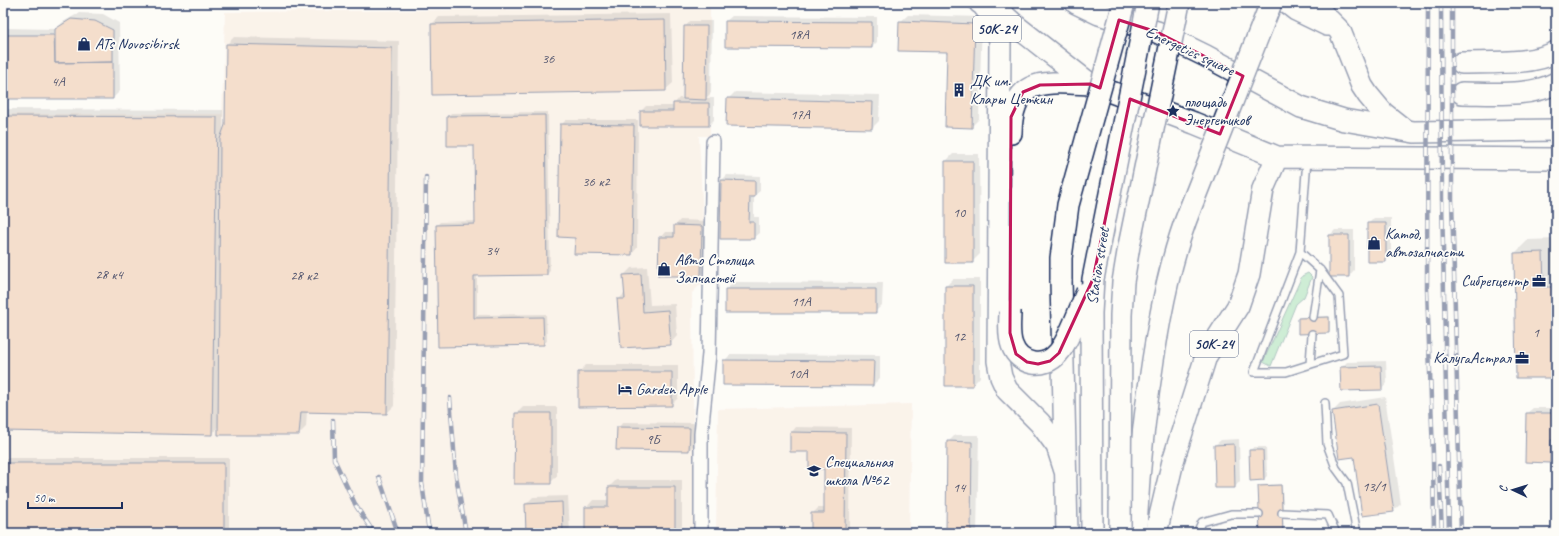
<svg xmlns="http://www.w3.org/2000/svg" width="1559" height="536" viewBox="0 0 1559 536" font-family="Caveat,sans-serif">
<rect width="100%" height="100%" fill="#fdfcf7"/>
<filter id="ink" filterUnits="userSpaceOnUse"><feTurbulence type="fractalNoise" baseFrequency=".025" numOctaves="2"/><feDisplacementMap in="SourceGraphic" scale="8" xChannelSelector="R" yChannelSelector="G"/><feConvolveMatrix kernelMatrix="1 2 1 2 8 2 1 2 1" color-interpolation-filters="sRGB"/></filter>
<g filter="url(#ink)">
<path fill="#f7e8da" d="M 710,8 L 710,136 L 699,136 L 703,223 L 702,283 L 692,293 L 694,533 L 3,533 L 3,114 L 222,114 L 225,12 Z
M 911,404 L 909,533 L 716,533 L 718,409 Z"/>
<path fill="#94dbaa" stroke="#588584" d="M 1308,273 L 1312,277 L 1304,297 L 1296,304 L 1271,366 L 1263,362 L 1302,276 Z"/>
<path fill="#0003" d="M 79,13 L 103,14 L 119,23 L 120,91 L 113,98 L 3,98 L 3,28 L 56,29 L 63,22 Z
M 671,14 L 673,83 L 665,90 L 432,24 L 439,17 Z
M 908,15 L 982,17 L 979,119 L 971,127 L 948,51 L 900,22 Z
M 732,16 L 877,17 L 877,42 L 872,47 L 726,21 Z
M 690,21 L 712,21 L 711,93 L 706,98 L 714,98 L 714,120 L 709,125 L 641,125 L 641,111 L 646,106 L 674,106 L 674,104 L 679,98 L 684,98 L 685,27 Z
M 234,37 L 399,41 L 394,406 L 387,413 L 307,411 L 306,427 L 299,434 L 219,426 L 212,434 L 3,430 L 3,109 L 223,110 L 223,131 L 226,125 L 227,44 Z
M 735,92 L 880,95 L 879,121 L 872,128 L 728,99 Z
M 548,112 L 550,271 L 547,274 L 477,275 L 477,315 L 546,314 L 547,341 L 543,344 L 438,346 L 437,225 L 440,222 L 476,221 L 475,145 L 448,116 L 451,113 Z
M 566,120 L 638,120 L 637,248 L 632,254 L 576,237 L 561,125 Z
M 953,154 L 979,154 L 980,254 L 972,262 L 946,161 Z
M 727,175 L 760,176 L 760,191 L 754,196 L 754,217 L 759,217 L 759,233 L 753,238 L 722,180 Z
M 1374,218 L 1391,218 L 1391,255 L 1385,261 L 1368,224 Z
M 680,220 L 707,221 L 706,270 L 701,275 L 660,238 L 665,232 L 675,232 L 675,226 Z
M 1335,230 L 1354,230 L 1354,270 L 1349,276 L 1330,235 Z
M 1556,239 L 1556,377 L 1515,253 L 1528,240 Z
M 647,267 L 650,305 L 675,304 L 677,336 L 670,344 L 618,300 L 625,293 L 624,275 L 631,268 Z
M 953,279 L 980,279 L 980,377 L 973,385 L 946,286 Z
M 733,282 L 883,283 L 882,305 L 875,312 L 726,290 Z
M 1330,316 L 1330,331 L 1329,332 L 1299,318 L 1300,317 Z
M 731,354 L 880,355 L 880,378 L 873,385 L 724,361 Z
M 1386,361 L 1387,383 L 1382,389 L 1341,368 L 1347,362 Z
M 586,365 L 678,365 L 678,398 L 671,405 L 579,372 Z
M 1385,397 L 1401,504 L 1393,511 L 1354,456 L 1333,411 L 1340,404 Z
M 523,407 L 557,407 L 557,476 L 550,483 L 516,414 Z
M 1533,408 L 1556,408 L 1555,456 L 1550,462 L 1526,461 L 1527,413 Z
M 623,422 L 695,423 L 694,445 L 689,450 L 618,428 Z
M 796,427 L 851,428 L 850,527 L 845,532 L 812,532 L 812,514 L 818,508 L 825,508 L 825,468 L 810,451 L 791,433 Z
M 955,435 L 979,435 L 977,533 L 947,533 L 948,442 Z
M 1239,439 L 1240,481 L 1235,487 L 1215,445 L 1221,440 Z
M 1254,447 L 1266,447 L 1267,476 L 1264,479 L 1250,450 Z
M 3,458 L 229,458 L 229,533 L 3,533 Z
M 616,480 L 682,480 L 682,526 L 675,533 L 586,533 L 586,508 L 593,500 L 609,500 L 609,487 Z
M 1282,484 L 1284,533 L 1261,533 L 1259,486 L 1260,485 Z
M 568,496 L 570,533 L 527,533 L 526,504 L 533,497 Z"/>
<path fill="#e8ba98" stroke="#1b2f5e" d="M 71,19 L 95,21 L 113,30 L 113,62 L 55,63 L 55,29 Z
M 665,20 L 666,91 L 432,95 L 431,24 Z
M 725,21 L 872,22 L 872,48 L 725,47 Z
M 899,21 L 975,24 L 972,128 L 945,127 L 947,52 L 898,51 Z
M 684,26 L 707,26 L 706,100 L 683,99 Z
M 3,35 L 54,35 L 55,63 L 113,62 L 113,99 L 3,99 Z
M 226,44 L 392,48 L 387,414 L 301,412 L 299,435 L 218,435 L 220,139 L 225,125 Z
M 727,98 L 873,102 L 872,129 L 726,126 Z
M 673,103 L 709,103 L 709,126 L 640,126 L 640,111 L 673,111 Z
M 545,115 L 547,275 L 474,276 L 474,318 L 543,317 L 544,345 L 438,347 L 436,225 L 475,224 L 474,146 L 447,146 L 447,116 Z
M 3,116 L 217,117 L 212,435 L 3,431 Z
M 560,124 L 634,125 L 632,255 L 574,254 L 575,238 L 558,237 Z
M 945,161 L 973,161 L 973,263 L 945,263 Z
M 721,180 L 755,181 L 755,197 L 750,197 L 749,222 L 754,222 L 754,239 L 720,239 Z
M 1367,223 L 1386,223 L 1386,262 L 1367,262 Z
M 674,225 L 702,226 L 701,276 L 658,276 L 659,237 L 674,237 Z
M 1329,235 L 1349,235 L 1349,277 L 1329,277 Z
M 1543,252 L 1544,287 L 1556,287 L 1556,378 L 1516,378 L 1514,253 Z
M 641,274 L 643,312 L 668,310 L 671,345 L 621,348 L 617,299 L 625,299 L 623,275 Z
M 945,286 L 973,286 L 973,386 L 945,386 Z
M 725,289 L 876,289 L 876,313 L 725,313 Z
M 1329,317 L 1329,333 L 1298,334 L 1298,318 Z
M 723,360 L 874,361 L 873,386 L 723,385 Z
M 1381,366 L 1382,390 L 1341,391 L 1340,367 Z
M 578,372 L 672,372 L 672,406 L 578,407 Z
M 1378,404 L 1394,512 L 1362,516 L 1354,457 L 1339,459 L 1332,411 Z
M 515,413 L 551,413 L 551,484 L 514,484 Z
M 1526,413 L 1556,413 L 1556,440 L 1551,440 L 1550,463 L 1525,462 Z
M 617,427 L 690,428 L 689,451 L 616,450 Z
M 790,432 L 846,433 L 845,533 L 811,533 L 811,513 L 824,513 L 824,469 L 809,469 L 809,452 L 790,452 Z
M 947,441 L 972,442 L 971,533 L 946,533 Z
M 1234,444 L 1235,488 L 1215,488 L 1214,445 Z
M 1249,450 L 1263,450 L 1264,480 L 1250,481 Z
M 3,463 L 224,463 L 224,533 L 3,533 Z
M 1281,485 L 1283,533 L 1260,533 L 1258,486 Z
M 608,487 L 675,487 L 675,533 L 585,533 L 585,507 L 608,507 Z
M 562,502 L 563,533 L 526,533 L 525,504 Z"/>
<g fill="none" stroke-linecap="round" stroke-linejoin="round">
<g stroke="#1b2f5e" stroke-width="10">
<path id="lane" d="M 1300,252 L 1320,270 L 1339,296 L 1343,354 L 1286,372 L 1254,372 L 1300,252 L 1307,159
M 1313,317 L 1320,270
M 1310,364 L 1312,334
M 1325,403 L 1327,444 L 1336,468 L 1347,483 L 1357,533
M 1282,513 L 1328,515 L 1336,533
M 1197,533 L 1202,522 L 1231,514 L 1259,514"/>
</g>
<g stroke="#1b2f5e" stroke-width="16">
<path id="street" d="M 701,533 L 701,434 L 709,354 L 713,142"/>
</g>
<g stroke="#1b2f5e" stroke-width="24">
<path id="primary" d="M 980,3 L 1006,17 L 1016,26 L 1090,84 L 1194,123 L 1277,157 L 1556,159
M 1076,3 L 1099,14 L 1157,32 L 1206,56 L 1301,107 L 1344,120 L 1414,132 L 1556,130
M 1287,3 L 1296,10 L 1327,25
M 1312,3 L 1340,31 L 1362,86 L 1368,95 L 1383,113 L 1402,128
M 982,4 C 992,15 996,27 1000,41 L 998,361 L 1001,377 L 1007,390 L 1040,423 L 1057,446 L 1066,474
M 1462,63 C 1489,62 1533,65 1556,52
M 1462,93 C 1490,93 1531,97 1556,83
M 1011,133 C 1012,76 1044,82 1090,84
M 1061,280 L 1067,533
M 1136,533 C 1138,475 1144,417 1153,360 C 1161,309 1171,257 1190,209
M 1156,533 L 1173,461 L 1206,356 L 1238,306 L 1249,274 L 1263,189 L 1277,157"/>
</g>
<use href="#lane" stroke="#fdfcf7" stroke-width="7"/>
<use href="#street" stroke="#fdfcf7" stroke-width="13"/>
<use href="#primary" stroke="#fdfcf7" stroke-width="21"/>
<g stroke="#1b2f5e" stroke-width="4.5">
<path id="rail" d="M 1428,3 L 1427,289 L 1433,455 L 1434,533
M 1441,3 L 1442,199 L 1449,533
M 1452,3 L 1452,199 L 1461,533
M 426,177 L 422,483 L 428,525 L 431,533
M 450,398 L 456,476 L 466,533
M 333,420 L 334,459 L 356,506 L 374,533
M 1439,466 L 1442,533
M 379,477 L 398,533
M 224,531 L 237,533"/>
</g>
<use href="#rail" stroke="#fdfcf7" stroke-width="3" stroke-dasharray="9" stroke-linecap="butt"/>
<g stroke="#1b2f5e" stroke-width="24" stroke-linecap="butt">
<path id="primary-bridge" d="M 1190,209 L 1271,3
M 1061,280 L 1061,258 L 1068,205 L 1124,3
M 1010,311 C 1010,322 1008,335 1012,345 C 1019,365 1044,370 1058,353 C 1069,341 1080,308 1087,292
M 1092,533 L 1091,313 L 1093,279 L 1148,3
M 1120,533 L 1121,315 L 1123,282 L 1129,246 L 1179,3"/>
</g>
<use href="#primary-bridge" stroke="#fdfcf7" stroke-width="21"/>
</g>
</g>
<path d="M0 0H1559V536H0ZM 1119,20 L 1157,32 L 1243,76 L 1220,134 L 1130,99 L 1093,279 L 1059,353 L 1050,361 L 1038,364 L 1027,362 L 1016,354 L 1010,333 L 1011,117 L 1023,92 L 1040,85 L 1090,84 L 1100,88 Z" fill="#fdfcf7" fill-opacity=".55" fill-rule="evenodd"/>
<path fill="none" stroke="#c2185b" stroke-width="3" stroke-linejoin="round" d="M 1119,20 L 1157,32 L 1243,76 L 1220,134 L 1130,99 L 1093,279 L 1059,353 L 1050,361 L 1038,364 L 1027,362 L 1016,354 L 1010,333 L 1011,117 L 1023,92 L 1040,85 L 1090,84 L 1100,88 Z"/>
<defs>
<g id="shop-bare" transform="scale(1.08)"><path d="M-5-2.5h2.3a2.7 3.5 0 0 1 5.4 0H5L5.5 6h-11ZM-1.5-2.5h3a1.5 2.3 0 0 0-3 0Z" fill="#1b2f5e" stroke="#fdfcf7" stroke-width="2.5" paint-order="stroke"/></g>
<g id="building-bare" transform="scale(1.08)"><path d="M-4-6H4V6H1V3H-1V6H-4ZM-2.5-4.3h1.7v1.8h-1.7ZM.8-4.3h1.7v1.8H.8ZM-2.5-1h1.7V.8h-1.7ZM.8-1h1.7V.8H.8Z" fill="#1b2f5e" stroke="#fdfcf7" stroke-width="2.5" paint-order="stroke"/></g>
<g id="sight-bare" transform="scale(1.08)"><path d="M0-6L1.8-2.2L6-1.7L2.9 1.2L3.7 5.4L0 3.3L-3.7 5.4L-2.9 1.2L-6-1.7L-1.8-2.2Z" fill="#1b2f5e" stroke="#fdfcf7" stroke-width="2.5" paint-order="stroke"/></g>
<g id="office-bare" transform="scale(1.08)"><path d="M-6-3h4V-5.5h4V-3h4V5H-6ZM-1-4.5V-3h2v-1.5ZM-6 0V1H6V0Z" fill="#1b2f5e" stroke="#fdfcf7" stroke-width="2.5" paint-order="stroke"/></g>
<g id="hotel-bare" transform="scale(1.08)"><path d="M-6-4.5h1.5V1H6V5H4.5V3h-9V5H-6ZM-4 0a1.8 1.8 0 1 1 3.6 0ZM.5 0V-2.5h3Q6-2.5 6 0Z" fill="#1b2f5e" stroke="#fdfcf7" stroke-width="2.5" paint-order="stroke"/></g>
<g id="school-bare" transform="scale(1.08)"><path d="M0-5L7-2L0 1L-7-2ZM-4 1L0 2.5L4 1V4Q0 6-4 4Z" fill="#1b2f5e" stroke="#fdfcf7" stroke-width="2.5" paint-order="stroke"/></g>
</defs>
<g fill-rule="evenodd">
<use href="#shop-bare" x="84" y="44"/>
<use href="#building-bare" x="959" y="90"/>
<use href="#sight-bare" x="1173" y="111"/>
<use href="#shop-bare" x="1374" y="243"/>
<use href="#shop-bare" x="664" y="269"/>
<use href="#office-bare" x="1539" y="281"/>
<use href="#office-bare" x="1522" y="358"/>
<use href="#hotel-bare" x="625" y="389"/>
<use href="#school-bare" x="814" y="471"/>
</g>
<g text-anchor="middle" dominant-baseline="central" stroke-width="3.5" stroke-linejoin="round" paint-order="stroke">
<g font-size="14" fill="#4e526c">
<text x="799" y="34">18А</text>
<text x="548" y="58">36</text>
<text x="58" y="81">4А</text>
<text x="800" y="114">17А</text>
<text x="596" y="181">36 к2</text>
<text x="959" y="212">10</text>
<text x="492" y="250">34</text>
<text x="109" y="274">28 к4</text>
<text x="304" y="275">28 к2</text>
<text x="801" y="301">11А</text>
<text x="1536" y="332">1</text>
<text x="959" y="336">12</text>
<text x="798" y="373">10А</text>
<text x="653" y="439">9Б</text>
<text x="1374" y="486">13/1</text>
<text x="959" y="487">14</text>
</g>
<g fill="#fdfcf7" stroke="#5f6c8c" stroke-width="1">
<rect x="973" y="16" width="48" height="26" rx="3"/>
<rect x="1190" y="331" width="48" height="26" rx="3"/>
</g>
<g font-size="15" font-weight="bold" fill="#1b2f5e">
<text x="997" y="29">50К-24</text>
<text x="1214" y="344">50К-24</text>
</g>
<g font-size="16" fill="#1b2f5e" stroke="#fdfcf7" text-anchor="start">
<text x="95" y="44">ATs Novosibirsk</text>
<text x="970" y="81">ДК им.<tspan x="970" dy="18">Клары Цеткин</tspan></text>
<text x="1184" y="102">площадь<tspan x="1184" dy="18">Энергетиков</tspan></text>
<text x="1385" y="234">Катод,<tspan x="1385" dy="18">автозапчасти</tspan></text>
<text x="675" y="260">Авто Столица<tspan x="675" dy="18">Запчастей</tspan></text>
<text x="1528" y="281" text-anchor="end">Сибрегцентр</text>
<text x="1511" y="358" text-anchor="end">КалугаАстрал</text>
<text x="636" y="389">Garden Apple</text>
<text x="825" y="462">Специальная<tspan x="825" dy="18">школа №62</tspan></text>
</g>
<g font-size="16" fill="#1b2f5e" stroke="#fdfcf7">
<text transform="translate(1190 51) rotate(25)">Energetics square</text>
<text transform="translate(1098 266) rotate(-81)">Station street</text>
</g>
</g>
<rect width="1559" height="536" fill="none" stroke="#fdfcf7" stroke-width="16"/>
<rect x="8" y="8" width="1543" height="520" fill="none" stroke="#1b2f5e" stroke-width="1.5" filter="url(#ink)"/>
<g transform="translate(1513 490) rotate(274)" stroke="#fdfcf7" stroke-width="3" paint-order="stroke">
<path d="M0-3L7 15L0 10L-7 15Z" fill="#1b2f5e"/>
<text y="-6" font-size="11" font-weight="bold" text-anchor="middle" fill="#1b2f5e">С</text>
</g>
<path d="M28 502v6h94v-6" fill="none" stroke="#1b2f5e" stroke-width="2"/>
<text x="34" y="502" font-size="12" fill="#1b2f5e" stroke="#fdfcf7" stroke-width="3" paint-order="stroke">50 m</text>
</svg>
